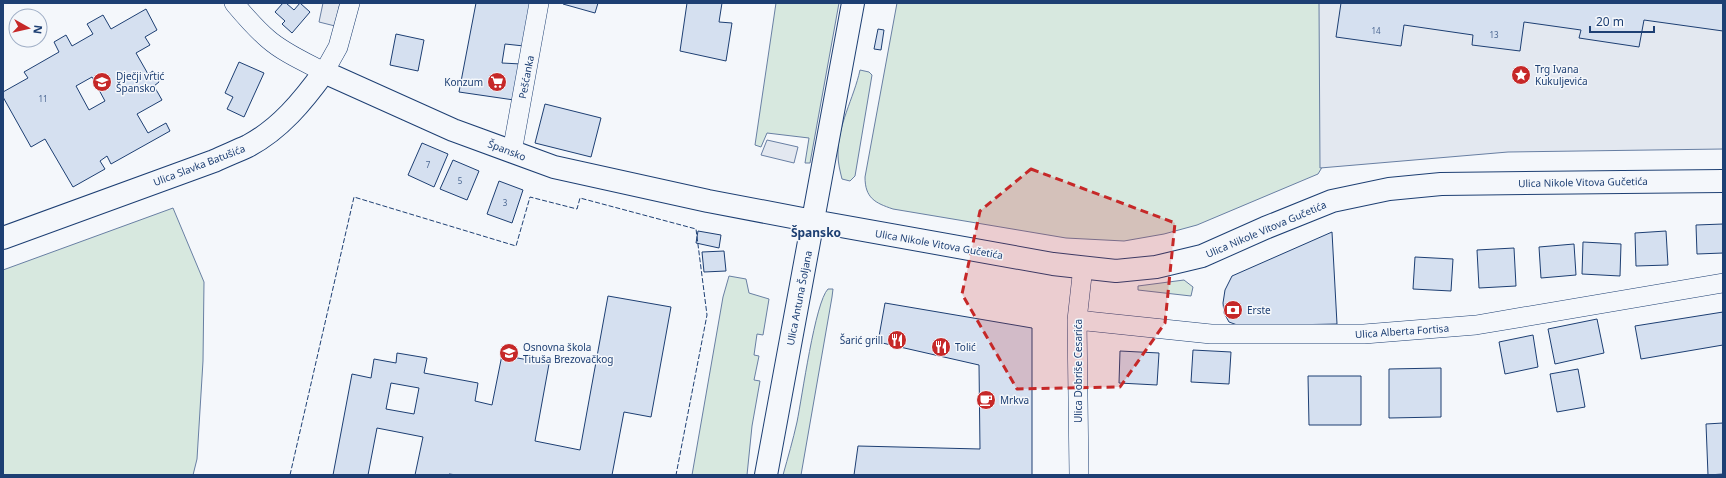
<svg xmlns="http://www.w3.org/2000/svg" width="1726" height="478" viewBox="0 0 1726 478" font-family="'Noto Sans',sans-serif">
<rect width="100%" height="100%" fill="#f4f7fb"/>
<path fill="#d7e8df" stroke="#687fa3" d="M 776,3 L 839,3 L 810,163 L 805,163 L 809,138 L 767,133 L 761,147 L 755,145 Z
M 897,3 L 1320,3 L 1324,164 L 1318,174 L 1197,225 L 1164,234 L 1124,241 L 1066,238 L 893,209 C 875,203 865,198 865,177 Z
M 860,70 L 869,72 L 872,75 L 855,176 L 850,181 L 842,179 C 840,171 838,163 838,155 C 837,126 854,98 860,70 Z
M 173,208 L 204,282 L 203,361 L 197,459 L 193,475 L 3,475 L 3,270 Z
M 729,276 L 746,279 L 749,293 L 769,299 L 763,335 L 757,334 L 754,355 L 759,356 L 754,380 L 760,381 L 752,426 L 747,475 L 692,475 L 723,297 Z
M 1184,280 L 1193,287 L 1191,296 L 1138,290 L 1138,286 Z
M 828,289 L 833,289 L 832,297 L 801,475 L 783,475 C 788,457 793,440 797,422 C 802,398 815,302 828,289 Z"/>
<path fill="#e3e8f0" stroke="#687fa3" d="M 323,3 L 340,3 L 335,26 L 319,22 Z
M 1319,3 L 1723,3 L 1723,149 L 1508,152 L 1320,168 Z
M 767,140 L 798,147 L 794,163 L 761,155 Z"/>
<path fill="#d5e0f0" stroke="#1d3f73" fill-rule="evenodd" d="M 283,3 L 286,3 L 294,10 L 300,3 L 310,12 L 292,33 L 282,24 L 285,21 L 275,12 Z
M 476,3 L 531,3 L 524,46 L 505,44 L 502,63 L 521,64 L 514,100 L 459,92 Z
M 564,3 L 598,3 L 595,13 L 563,4 Z
M 687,3 L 722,3 L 719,22 L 732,23 L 726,61 L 680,51 Z
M 1341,3 L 1723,3 L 1723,31 L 1644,20 L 1639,47 L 1579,38 L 1581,30 L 1524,22 L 1520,51 L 1472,45 L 1473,35 L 1404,25 L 1401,46 L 1336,37 Z
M 146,9 L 157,30 L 145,37 L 150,45 L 136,53 L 148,74 L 153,71 L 159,82 L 154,86 L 162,100 L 137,114 L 148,133 L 166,123 L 170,131 L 111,164 L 107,156 L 100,161 L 105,169 L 73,187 L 45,139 L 31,147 L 3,97 L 3,92 L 28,78 L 24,72 L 59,52 L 54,42 L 66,35 L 72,46 L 93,34 L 87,24 L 103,15 L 111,29 ZM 92,77 L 105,101 L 89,110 L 76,86 Z
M 878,29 L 884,30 L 881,50 L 874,49 Z
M 396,34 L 424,40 L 418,71 L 390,65 Z
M 239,62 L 264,73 L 244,117 L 227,109 L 233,97 L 225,93 Z
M 545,104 L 601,118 L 591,157 L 535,143 Z
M 422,143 L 448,154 L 434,187 L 408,175 Z
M 453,160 L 479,171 L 467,200 L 440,189 Z
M 499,181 L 523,190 L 512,223 L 487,214 Z
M 1723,224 L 1723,253 L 1697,254 L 1696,225 Z
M 698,231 L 721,235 L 719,248 L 696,243 Z
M 1666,231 L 1668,265 L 1636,266 L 1635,233 Z
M 1332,232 L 1337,324 L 1240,326 L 1229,322 L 1224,313 L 1223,303 L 1225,290 L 1232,276 Z
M 1583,242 L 1621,244 L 1620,276 L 1582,274 Z
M 1574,244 L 1576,275 L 1541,278 L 1539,247 Z
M 1514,248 L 1516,286 L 1479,288 L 1477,250 Z
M 724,251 L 726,271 L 704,272 L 702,252 Z
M 1415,257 L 1453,259 L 1451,291 L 1413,289 Z
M 608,296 L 671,307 L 651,417 L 624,412 L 612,475 L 457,475 L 449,474 L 448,475 L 415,475 L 423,437 L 377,428 L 368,475 L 333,475 L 352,374 L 371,378 L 374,359 L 396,363 L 397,353 L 427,358 L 424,373 L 478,383 L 475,401 L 492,405 L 502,355 L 549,364 L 535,441 L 580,450 ZM 391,383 L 419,388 L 414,414 L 386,409 Z
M 885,303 L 1032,328 L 1032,475 L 854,475 L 858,446 L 980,449 L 979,365 L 878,342 Z
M 1723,312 L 1723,345 L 1641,359 L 1635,326 Z
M 1597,319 L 1604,353 L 1555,364 L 1548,329 Z
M 1533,335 L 1538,367 L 1505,374 L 1499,342 Z
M 1193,350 L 1231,352 L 1229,384 L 1191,382 Z
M 1120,351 L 1159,353 L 1157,385 L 1119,383 Z
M 1441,368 L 1441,417 L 1389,418 L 1389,369 Z
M 1578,369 L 1585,407 L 1557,412 L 1550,374 Z
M 1308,376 L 1361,376 L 1361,425 L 1309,425 Z
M 1723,423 L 1723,474 L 1708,475 L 1706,424 Z"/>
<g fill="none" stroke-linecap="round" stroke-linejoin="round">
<g stroke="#1d3f73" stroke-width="20">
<path id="minor" d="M 234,3 C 245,16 255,28 268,39 C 284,53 305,62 324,72 L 338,47 L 350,3
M 512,152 L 539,3
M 1077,320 L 1211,334 L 1364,334 L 1476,325 L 1723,283
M 1079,475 L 1077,320 L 1083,267"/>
</g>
<g stroke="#1d3f73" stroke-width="24">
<path id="tertiary" d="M 3,238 L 214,161 C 225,156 237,151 248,146 C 280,129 303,101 324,72 L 453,130 L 554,167 L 708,201 L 813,221 L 1053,264 L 1116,271 L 1156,267 L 1202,256 L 1265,228 L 1332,201 L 1389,189 L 1441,184 L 1723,181
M 766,475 L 853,3"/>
</g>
<use href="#minor" stroke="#f4f7fb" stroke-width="19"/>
<use href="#tertiary" stroke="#f4f7fb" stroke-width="22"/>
<path stroke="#1d3f73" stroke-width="1" stroke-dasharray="5 2" stroke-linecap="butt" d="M 290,475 L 354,197 L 516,246 L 530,197 L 577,209 L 580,198 L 696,229 L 707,315 L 676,475"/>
</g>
<path fill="#c62828" fill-opacity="0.2" stroke="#c62828" stroke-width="3" stroke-dasharray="8 5" stroke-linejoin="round" d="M 1031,169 L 1175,223 L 1165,323 L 1120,387 L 1017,389 L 962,294 L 980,211 Z"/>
<defs>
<g id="sight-disc" transform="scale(1)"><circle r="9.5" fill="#c62828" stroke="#f4f7fb"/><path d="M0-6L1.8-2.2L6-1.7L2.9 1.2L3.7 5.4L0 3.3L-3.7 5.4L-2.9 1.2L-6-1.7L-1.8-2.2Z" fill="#fff"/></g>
<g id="school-disc" transform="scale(1)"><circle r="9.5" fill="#c62828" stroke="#f4f7fb"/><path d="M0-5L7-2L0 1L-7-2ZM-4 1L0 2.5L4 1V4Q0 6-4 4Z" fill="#fff"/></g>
<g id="supermarket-disc" transform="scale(1)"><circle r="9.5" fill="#c62828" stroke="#f4f7fb"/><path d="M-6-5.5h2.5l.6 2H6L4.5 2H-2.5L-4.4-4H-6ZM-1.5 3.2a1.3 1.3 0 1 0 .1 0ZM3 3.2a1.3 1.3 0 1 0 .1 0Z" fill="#fff"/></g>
<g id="bank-disc" transform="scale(1)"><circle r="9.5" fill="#c62828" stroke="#f4f7fb"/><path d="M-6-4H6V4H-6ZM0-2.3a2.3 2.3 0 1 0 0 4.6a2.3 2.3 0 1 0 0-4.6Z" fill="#fff"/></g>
<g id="restaurant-disc" transform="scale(1)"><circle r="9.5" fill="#c62828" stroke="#f4f7fb"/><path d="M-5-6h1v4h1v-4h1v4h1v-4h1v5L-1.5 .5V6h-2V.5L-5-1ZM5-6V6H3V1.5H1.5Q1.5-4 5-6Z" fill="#fff"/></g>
<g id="cafe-disc" transform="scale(1)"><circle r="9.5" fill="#c62828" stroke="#f4f7fb"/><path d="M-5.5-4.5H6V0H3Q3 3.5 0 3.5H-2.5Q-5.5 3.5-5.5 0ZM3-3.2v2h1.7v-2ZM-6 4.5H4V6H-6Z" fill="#fff"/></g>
</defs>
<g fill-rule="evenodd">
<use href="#sight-disc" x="1521" y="75"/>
<use href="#school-disc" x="102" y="82"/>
<use href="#supermarket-disc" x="497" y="82"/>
<use href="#bank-disc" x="1233" y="310"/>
<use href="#restaurant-disc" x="897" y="340"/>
<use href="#restaurant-disc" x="941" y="347"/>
<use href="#school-disc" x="509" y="353"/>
<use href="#cafe-disc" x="986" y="400"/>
</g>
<g text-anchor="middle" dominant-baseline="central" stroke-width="3" stroke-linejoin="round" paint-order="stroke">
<g font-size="8" fill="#4b6792">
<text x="1376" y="30">14</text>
<text x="1494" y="34">13</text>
<text x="43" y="98">11</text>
<text x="428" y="164">7</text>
<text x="460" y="180">5</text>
<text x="505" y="202">3</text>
</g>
<g font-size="10" fill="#1d3f73" stroke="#f4f7fb" text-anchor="start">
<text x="1535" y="69">Trg Ivana<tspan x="1535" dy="12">Kukuljevića</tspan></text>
<text x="116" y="76">Dječji vrtić<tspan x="116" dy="12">Špansko</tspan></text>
<text x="483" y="82" text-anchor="end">Konzum</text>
<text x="1247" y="310">Erste</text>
<text x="883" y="340" text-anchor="end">Šarić grill</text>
<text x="523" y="347">Osnovna škola<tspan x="523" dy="12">Tituša Brezovačkog</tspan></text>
<text x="955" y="347">Tolić</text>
<text x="1000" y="400">Mrkva</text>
</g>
<g font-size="10" fill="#1d3f73" stroke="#f4f7fb">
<text transform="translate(526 77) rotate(-79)">Pešćanka</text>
<text transform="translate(507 150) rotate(21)">Špansko</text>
<text transform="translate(199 165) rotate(-21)">Ulica Slavka Batušića</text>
<text transform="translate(1583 182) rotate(-1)">Ulica Nikole Vitova Gučetića</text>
<text transform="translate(1266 229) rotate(-23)">Ulica Nikole Vitova Gučetića</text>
<text transform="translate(939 244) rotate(10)">Ulica Nikole Vitova Gučetića</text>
<text transform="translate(799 298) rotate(-79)">Ulica Antuna Šoljana</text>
<text transform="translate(1402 331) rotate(-4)">Ulica Alberta Fortisa</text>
<text transform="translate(1078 371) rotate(-90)">Ulica Dobriše Cesarića</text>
</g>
<g font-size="12" font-weight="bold" fill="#1d3f73" stroke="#f4f7fb">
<text x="816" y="232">Špansko</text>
</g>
</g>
<rect width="1726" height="478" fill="none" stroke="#1d3f73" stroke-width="8"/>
<g transform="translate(28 28) rotate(98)"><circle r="19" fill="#f4f7fb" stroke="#9eadc5"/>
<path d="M0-3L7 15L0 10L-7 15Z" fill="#c62828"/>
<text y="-6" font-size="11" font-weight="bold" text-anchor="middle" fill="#1d3f73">N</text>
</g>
<path d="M1590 26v6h64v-6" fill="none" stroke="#1d3f73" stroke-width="2"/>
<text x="1596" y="26" font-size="12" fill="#1d3f73" stroke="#f4f7fb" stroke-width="3" paint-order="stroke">20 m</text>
</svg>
